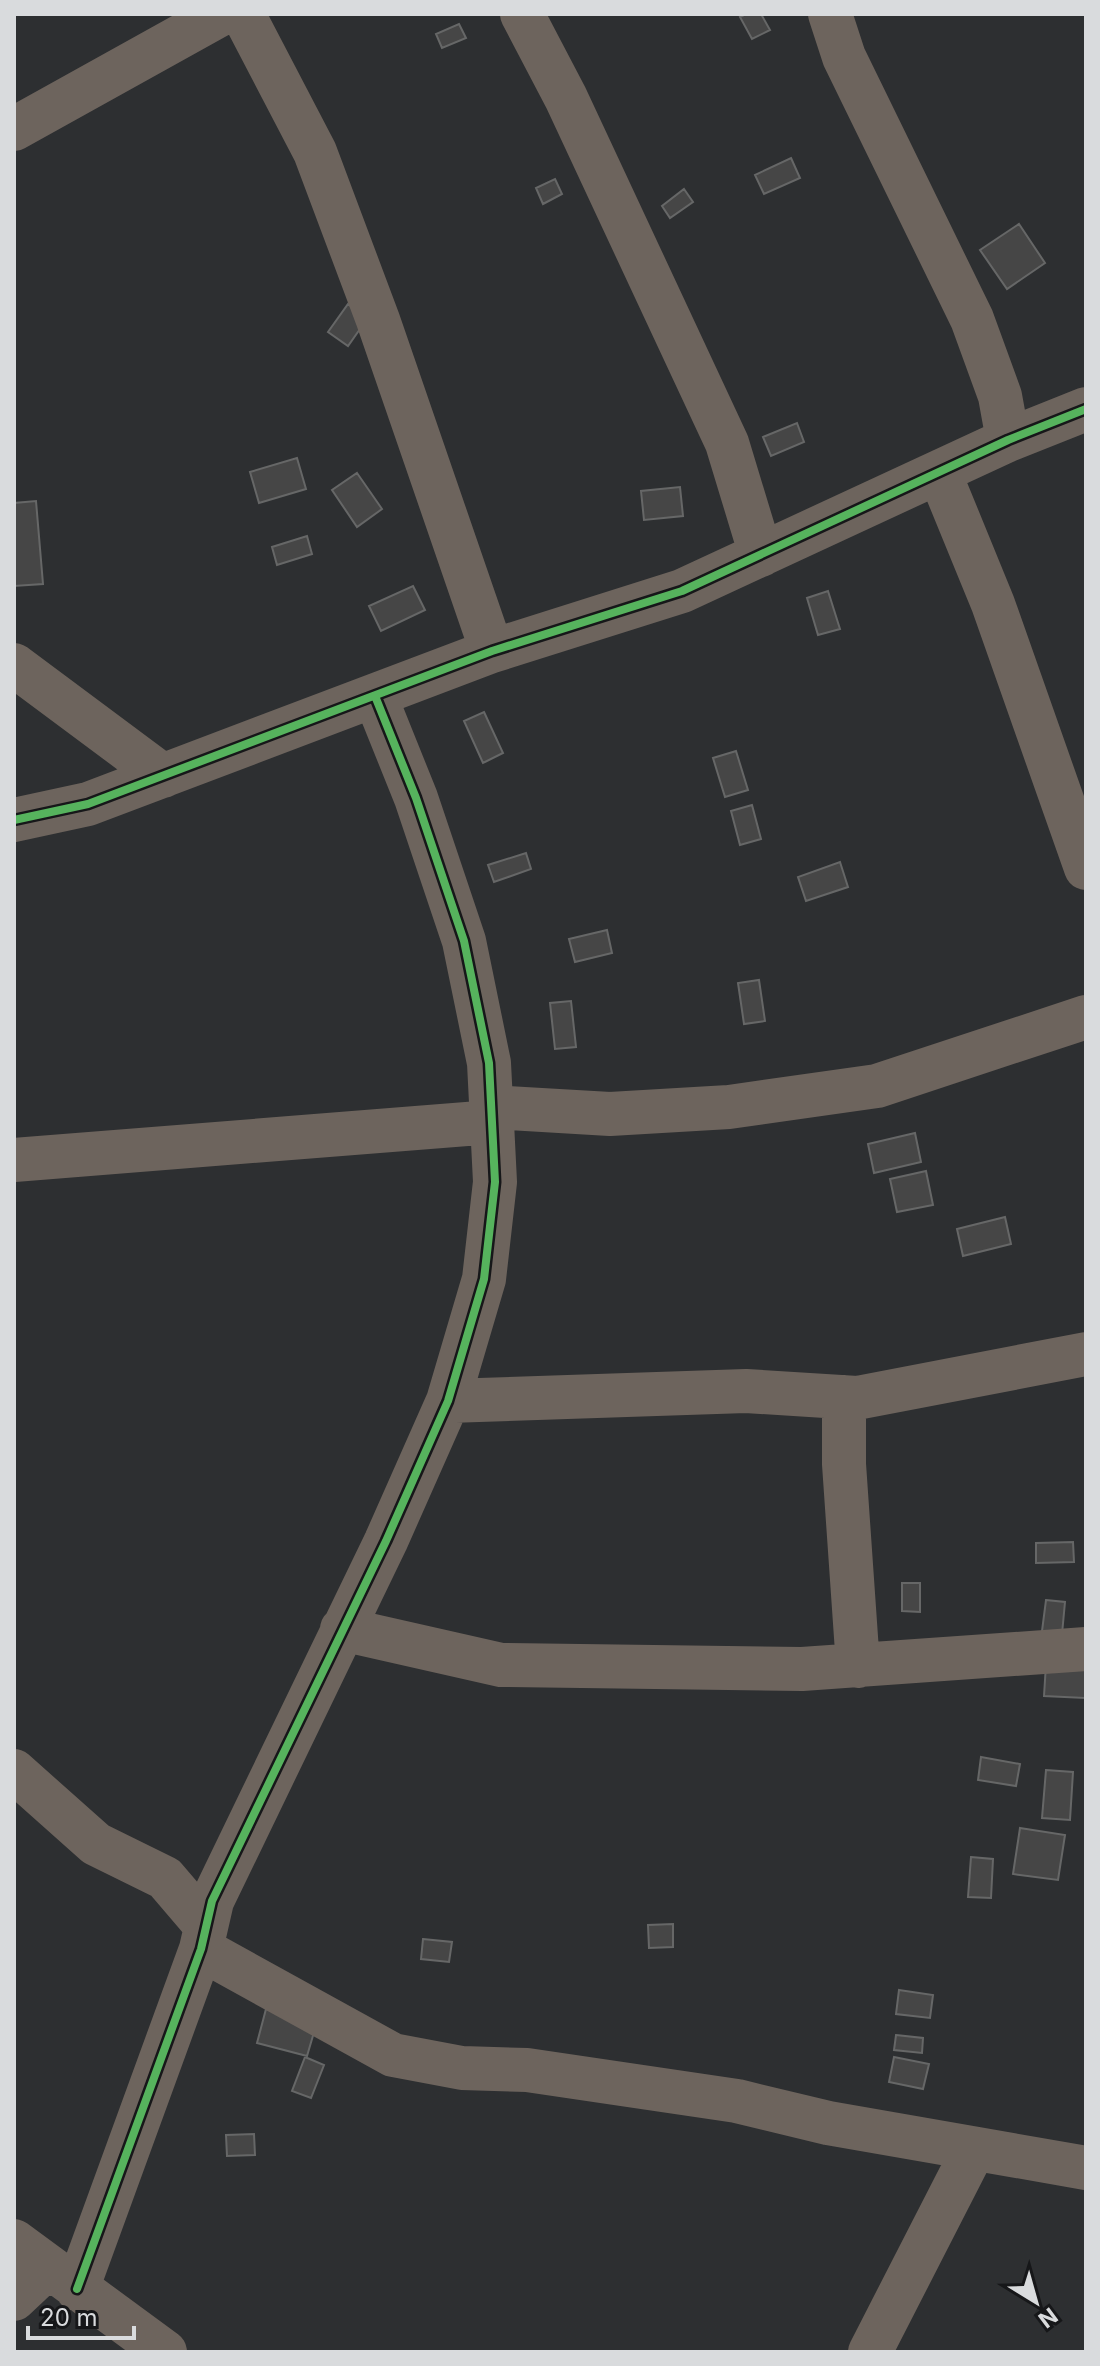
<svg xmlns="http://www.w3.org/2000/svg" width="1100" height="2366" viewBox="0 0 1100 2366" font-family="Inter,sans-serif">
<rect width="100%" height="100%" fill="#2d2f31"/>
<path fill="#464646" stroke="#666767" stroke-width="2" d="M 746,14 L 761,14 L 770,30 L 752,39 L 740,17 Z
M 459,24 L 466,38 L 442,48 L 436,34 Z
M 791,158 L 800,178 L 764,194 L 755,175 Z
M 555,179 L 562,194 L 543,204 L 536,188 Z
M 684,189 L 693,202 L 670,218 L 662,206 Z
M 1019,224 L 1045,263 L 1007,289 L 980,250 Z
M 348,304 L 367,319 L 348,346 L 328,332 Z
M 797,423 L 804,442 L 771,456 L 763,437 Z
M 297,458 L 306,489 L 259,503 L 250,472 Z
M 357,473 L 382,509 L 357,527 L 332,490 Z
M 680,487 L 683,516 L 644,520 L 641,491 Z
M 36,501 L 43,584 L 14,586 L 14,503 Z
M 307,536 L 312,554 L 277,565 L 272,547 Z
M 413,586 L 425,610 L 381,631 L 369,606 Z
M 828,591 L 840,629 L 818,635 L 807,598 Z
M 484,712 L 503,753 L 483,763 L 464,721 Z
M 736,751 L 748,790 L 725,797 L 713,758 Z
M 752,805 L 761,839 L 740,845 L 731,811 Z
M 526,853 L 531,869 L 494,882 L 488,865 Z
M 840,862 L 848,887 L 806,901 L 798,877 Z
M 607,930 L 612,953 L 575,962 L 569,939 Z
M 759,980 L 765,1021 L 744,1024 L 738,983 Z
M 571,1001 L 576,1047 L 555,1049 L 550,1003 Z
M 915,1133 L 921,1162 L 874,1173 L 868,1144 Z
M 926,1171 L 933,1205 L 897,1212 L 890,1179 Z
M 1005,1217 L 1011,1244 L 963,1256 L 957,1229 Z
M 1073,1542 L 1074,1562 L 1036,1563 L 1036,1543 Z
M 902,1583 L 920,1583 L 920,1612 L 902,1611 Z
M 1046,1600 L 1065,1602 L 1062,1634 L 1042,1631 Z
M 1046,1664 L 1086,1667 L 1085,1698 L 1044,1696 Z
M 981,1757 L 1020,1764 L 1016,1786 L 978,1780 Z
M 1046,1770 L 1073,1772 L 1070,1820 L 1042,1818 Z
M 1020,1828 L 1065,1835 L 1058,1880 L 1013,1874 Z
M 971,1857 L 993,1859 L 991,1898 L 968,1897 Z
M 673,1924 L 673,1947 L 649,1948 L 648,1925 Z
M 423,1939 L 452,1942 L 449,1962 L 421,1959 Z
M 899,1990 L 933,1995 L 930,2018 L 896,2014 Z
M 266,2009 L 317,2022 L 307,2056 L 257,2043 Z
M 896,2035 L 923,2038 L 922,2053 L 894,2050 Z
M 305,2057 L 324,2065 L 311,2098 L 292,2091 Z
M 894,2057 L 929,2064 L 923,2089 L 889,2082 Z
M 254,2134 L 255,2155 L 227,2156 L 226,2135 Z"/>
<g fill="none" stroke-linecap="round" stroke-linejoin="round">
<path stroke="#6d645d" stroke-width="44" d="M 243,14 L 315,152 L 378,320 L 492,651
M 522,14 L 566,98 L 727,443 L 761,555
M 830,14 L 844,57 L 972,319 L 1000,396 L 1008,440
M 14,129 L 221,14
M 939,472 L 993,604 L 1086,868
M 14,665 L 163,776
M 14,820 L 88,804 L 492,651 L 682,591 L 1008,440 L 1086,409
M 491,1107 L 610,1114 L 729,1107 L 877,1086 L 1086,1017
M 14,1160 L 492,1122
M 844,1397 L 844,1464 L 858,1666
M 448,1401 L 746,1391 L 857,1398 L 1086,1354
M 342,1629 L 501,1665 L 802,1669 L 1086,1649
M 14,1771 L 96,1844 L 165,1878 L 206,1926
M 201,1949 L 393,2055 L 462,2068 L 527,2070 L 737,2101 L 828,2123 L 1086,2168
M 14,2241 L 165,2352
M 77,2289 L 201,1949 L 212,1901 L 386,1541 L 448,1401 L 484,1279 L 495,1182 L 489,1063 L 464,941 L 416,798 L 375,696
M 14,2299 L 48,2267
M 870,2352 L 974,2149"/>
<g stroke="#161719" stroke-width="13">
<path id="cycleway" d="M 14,820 L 88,804 L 492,651 L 682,591 L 1008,440 L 1086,409
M 77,2289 L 201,1949 L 212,1901 L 386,1541 L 448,1401 L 484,1279 L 495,1182 L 489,1063 L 464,941 L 416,798 L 375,696"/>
</g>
<use href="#cycleway" stroke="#56b35d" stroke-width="8"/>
</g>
<rect width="1100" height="2366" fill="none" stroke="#d9dbdd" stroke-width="32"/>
<g transform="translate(1036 2302) rotate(143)" stroke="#161719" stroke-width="6" paint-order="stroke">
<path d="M0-6L14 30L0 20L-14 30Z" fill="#d9dbdd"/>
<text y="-12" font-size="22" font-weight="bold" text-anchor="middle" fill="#d9dbdd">N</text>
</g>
<path d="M28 2326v12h106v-12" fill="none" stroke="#d9dbdd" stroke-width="4"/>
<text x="40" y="2326" font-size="24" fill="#d9dbdd" stroke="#161719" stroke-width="6" paint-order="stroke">20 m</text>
</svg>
